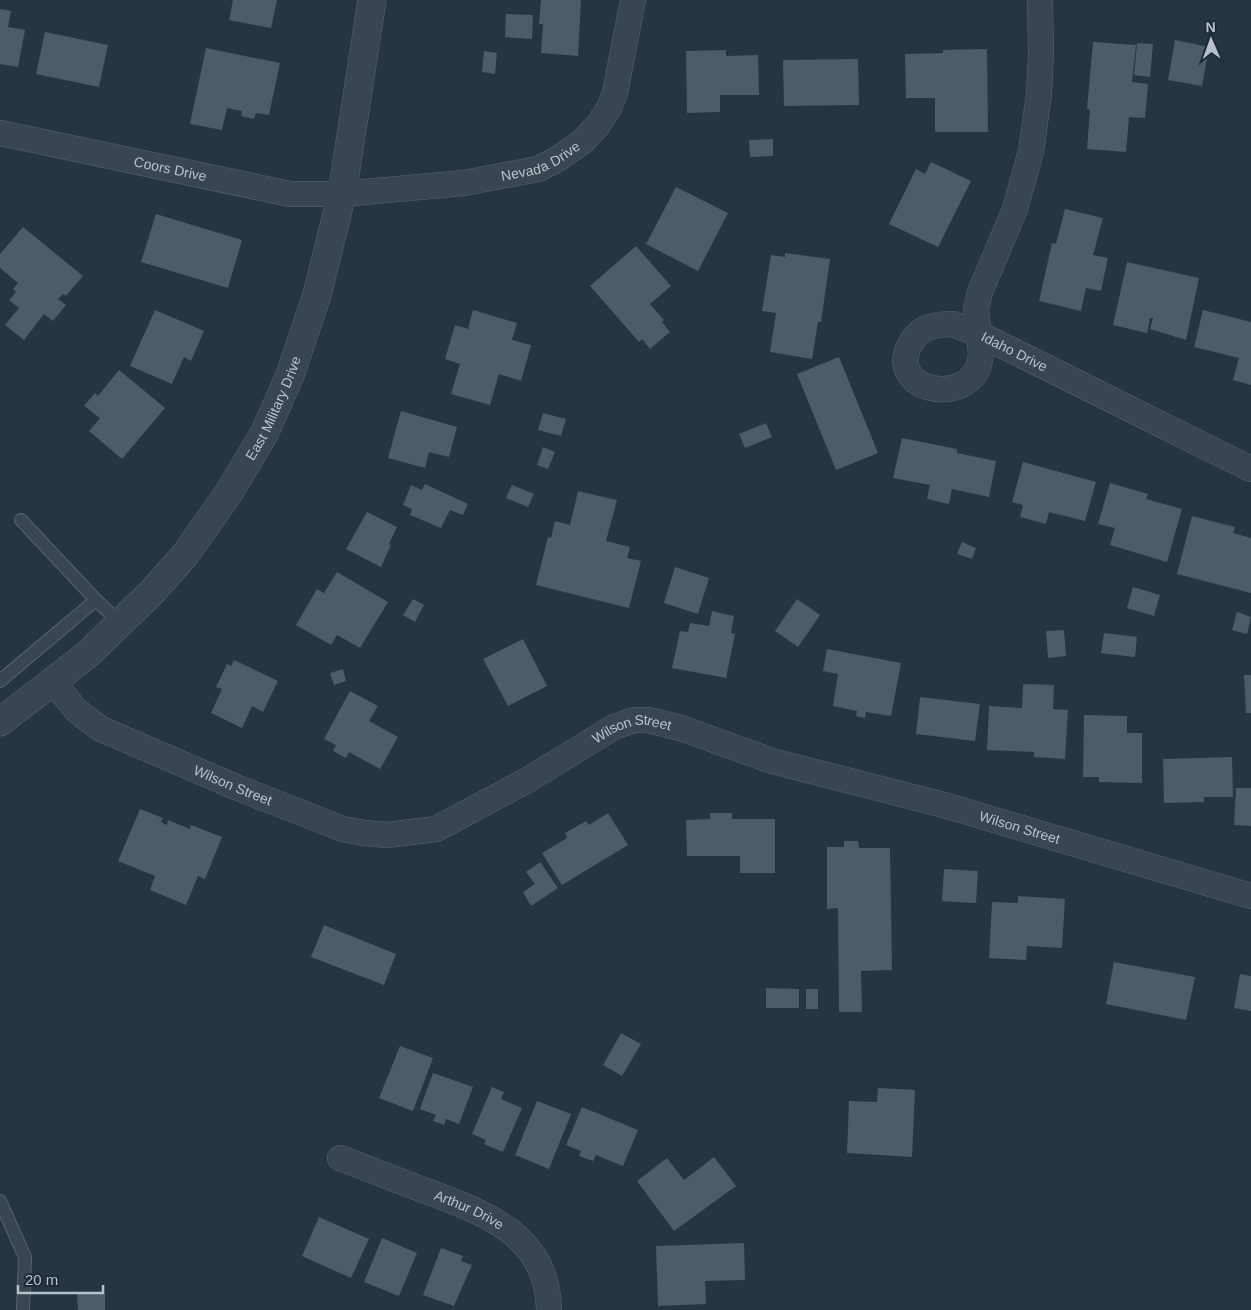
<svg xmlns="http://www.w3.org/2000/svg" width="1251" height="1310" viewBox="0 0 1251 1310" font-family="Helvetica,sans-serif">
<rect width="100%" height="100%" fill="#253542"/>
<path fill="#4b5c6b" d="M 233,0 L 277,0 L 271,28 L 229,20 Z
M 541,0 L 581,0 L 578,56 L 541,53 L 543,24 L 539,24 Z
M 0,9 L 11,11 L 8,27 L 25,30 L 18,67 L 0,64 Z
M 506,14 L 533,15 L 532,39 L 505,37 Z
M 45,32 L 108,45 L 99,87 L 36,74 Z
M 1175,40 L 1209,47 L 1202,86 L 1168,80 Z
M 1093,42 L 1136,45 L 1132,82 L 1148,84 L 1145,118 L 1129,117 L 1126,152 L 1087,149 L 1090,110 L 1087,109 Z
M 1137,43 L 1153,44 L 1150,77 L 1134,75 Z
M 206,48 L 280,63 L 269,115 L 256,113 L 254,119 L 241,116 L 242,111 L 227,108 L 222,130 L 190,124 Z
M 987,49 L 988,132 L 935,132 L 935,98 L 906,98 L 905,54 L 943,53 L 943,50 Z
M 726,50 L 726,56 L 758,55 L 759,95 L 720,95 L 720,112 L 687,113 L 686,51 Z
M 484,51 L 497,53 L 495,74 L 482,72 Z
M 858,59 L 859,105 L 784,106 L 783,60 Z
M 773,139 L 773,156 L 750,157 L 749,140 Z
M 931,162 L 971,181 L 938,247 L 889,224 L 916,169 L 925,174 Z
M 676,187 L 728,213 L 698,271 L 646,244 Z
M 1065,209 L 1103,218 L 1093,255 L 1108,258 L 1101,291 L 1086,288 L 1081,311 L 1039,301 L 1052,243 L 1056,244 Z
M 156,214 L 242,240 L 228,288 L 141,262 Z
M 23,227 L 83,276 L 66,296 L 63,294 L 58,299 L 66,305 L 53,321 L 44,314 L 24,340 L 5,325 L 19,308 L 9,300 L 16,292 L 13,289 L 18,283 L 0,268 L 0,254 Z
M 636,246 L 671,286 L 650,304 L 664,320 L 662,322 L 670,332 L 650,349 L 642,339 L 639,342 L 590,286 Z
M 785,253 L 830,259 L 821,322 L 818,322 L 812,359 L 770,352 L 776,313 L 762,311 L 771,255 L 785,257 Z
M 1127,262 L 1199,278 L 1186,340 L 1150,329 L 1153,318 L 1150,318 L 1147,333 L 1113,325 Z
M 155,310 L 204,331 L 191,361 L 184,357 L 172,384 L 130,366 Z
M 473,310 L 517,323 L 512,340 L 531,345 L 521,381 L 499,374 L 490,405 L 451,394 L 460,364 L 445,359 L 455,325 L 468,329 Z
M 1203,310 L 1251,322 L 1251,385 L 1233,380 L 1239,358 L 1194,347 Z
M 839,357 L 878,453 L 836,470 L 797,374 Z
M 119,370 L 165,408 L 122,459 L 89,431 L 100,418 L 84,406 L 95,393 L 98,396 Z
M 401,411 L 457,427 L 449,457 L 429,452 L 425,468 L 388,458 Z
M 543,413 L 566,419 L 561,436 L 538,430 Z
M 766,423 L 772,437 L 745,448 L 739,434 Z
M 902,438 L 957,449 L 957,453 L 996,461 L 989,497 L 952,489 L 949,504 L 927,499 L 930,485 L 893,478 Z
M 543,447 L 555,452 L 548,469 L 537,465 Z
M 1023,462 L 1096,482 L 1085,521 L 1049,512 L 1046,524 L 1020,517 L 1023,505 L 1012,502 Z
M 1110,483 L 1148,494 L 1146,499 L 1182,509 L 1167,562 L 1110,545 L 1115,528 L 1098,524 Z
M 425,484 L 468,504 L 463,515 L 450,510 L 441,528 L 410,515 L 412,509 L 403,505 L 411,485 L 422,490 Z
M 512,485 L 534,494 L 528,507 L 506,498 Z
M 578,491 L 617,500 L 606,541 L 630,547 L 627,558 L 641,561 L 629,608 L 536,585 L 548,537 L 551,538 L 555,521 L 570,525 Z
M 367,512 L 397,527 L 389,544 L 391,545 L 381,567 L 346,549 Z
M 1192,516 L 1235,527 L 1233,533 L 1251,538 L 1251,593 L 1177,574 Z
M 962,542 L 976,548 L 972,559 L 957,554 Z
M 675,567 L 709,578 L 698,614 L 664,603 Z
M 337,572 L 388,602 L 360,648 L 337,635 L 331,645 L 296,625 L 317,589 L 324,593 Z
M 1133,587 L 1160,595 L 1154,616 L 1127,608 Z
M 413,599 L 424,605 L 415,622 L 403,615 Z
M 797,599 L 820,615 L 798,647 L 775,631 Z
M 712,611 L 734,616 L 731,633 L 735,634 L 726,678 L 672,668 L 680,631 L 688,632 L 690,623 L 709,626 Z
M 1237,612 L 1251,617 L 1247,634 L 1232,630 Z
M 1064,630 L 1066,656 L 1048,658 L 1046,631 Z
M 1104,633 L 1137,637 L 1135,657 L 1101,653 Z
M 523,639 L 547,686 L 508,706 L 483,659 Z
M 827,649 L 901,663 L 891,716 L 866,712 L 865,718 L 856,716 L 857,711 L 833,706 L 838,674 L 823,671 Z
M 234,660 L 278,681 L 263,712 L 252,706 L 242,728 L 211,713 L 222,689 L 216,687 L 227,664 L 231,666 Z
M 343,669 L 346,681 L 334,685 L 330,673 Z
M 1244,675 L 1251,675 L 1251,713 L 1246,713 Z
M 1023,684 L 1054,685 L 1053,709 L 1068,710 L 1065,759 L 1034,757 L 1034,752 L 987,750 L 989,706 L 1022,708 Z
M 350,691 L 378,706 L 369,721 L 398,737 L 380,769 L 349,752 L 346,758 L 333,751 L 336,745 L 324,739 Z
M 920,697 L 980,704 L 975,741 L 916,734 Z
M 1084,715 L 1127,716 L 1127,733 L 1142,733 L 1142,783 L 1099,782 L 1099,777 L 1083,777 Z
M 1232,757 L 1233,797 L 1204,797 L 1204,802 L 1164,803 L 1163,759 Z
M 1236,788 L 1251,788 L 1251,826 L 1234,825 Z
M 140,809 L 163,818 L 161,822 L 167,825 L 168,820 L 190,829 L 191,825 L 222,837 L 205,879 L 198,876 L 186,905 L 150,890 L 155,876 L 118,861 Z
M 608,813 L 628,845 L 562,885 L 542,853 L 567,838 L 565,833 L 586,821 L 589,825 Z
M 710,813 L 732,813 L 732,819 L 775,819 L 775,873 L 740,873 L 740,856 L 687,856 L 686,820 L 710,819 Z
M 844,841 L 858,841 L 859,848 L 890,848 L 892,970 L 861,971 L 862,1012 L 839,1012 L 838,908 L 827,909 L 827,847 L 844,847 Z
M 540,862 L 558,888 L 531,906 L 523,892 L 535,884 L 526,872 Z
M 944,869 L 978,871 L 976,903 L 942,901 Z
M 1018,896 L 1065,899 L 1062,948 L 1027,946 L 1026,960 L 989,958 L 992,902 L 1018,903 Z
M 324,925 L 396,954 L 384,985 L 311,957 Z
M 1114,962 L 1195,977 L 1186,1020 L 1106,1004 Z
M 1240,974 L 1251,976 L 1251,1011 L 1234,1008 Z
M 766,988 L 799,989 L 799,1008 L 766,1008 Z
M 806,989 L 818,989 L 818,1009 L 806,1009 Z
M 621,1033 L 641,1044 L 622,1076 L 603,1065 Z
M 400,1046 L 433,1058 L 413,1111 L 379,1098 Z
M 433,1073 L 473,1087 L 459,1124 L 446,1119 L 444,1125 L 433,1121 L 436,1115 L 420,1109 Z
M 492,1087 L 504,1092 L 501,1099 L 522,1108 L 503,1152 L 484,1144 L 486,1140 L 472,1134 Z
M 878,1088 L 915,1090 L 912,1157 L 847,1153 L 849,1101 L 877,1102 Z
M 537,1101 L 571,1114 L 549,1169 L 515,1155 Z
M 582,1107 L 638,1130 L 623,1166 L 596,1155 L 593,1161 L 579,1156 L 581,1151 L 566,1145 Z
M 714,1157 L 736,1186 L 674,1231 L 637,1181 L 667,1158 L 684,1180 Z
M 319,1217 L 369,1239 L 351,1278 L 302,1256 Z
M 382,1238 L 417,1253 L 399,1296 L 364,1282 Z
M 744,1243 L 745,1280 L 705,1281 L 706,1304 L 658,1306 L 656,1246 Z
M 441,1248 L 463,1256 L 461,1261 L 472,1265 L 454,1306 L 423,1295 Z
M 105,1293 L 105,1310 L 78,1310 L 77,1294 Z"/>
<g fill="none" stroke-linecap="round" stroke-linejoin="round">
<g stroke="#57646f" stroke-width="14">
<path id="service" d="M 21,520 L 96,600
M 0,681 L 96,600 L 120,623
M 0,1201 L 25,1257 L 23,1310"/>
</g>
<g stroke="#57646f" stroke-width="26">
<g id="minor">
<path id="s1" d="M 1040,0 L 1041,52 L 1039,94 L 1031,151 L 1015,209 L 980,292 L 976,310 L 979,334 L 1251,469"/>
<path id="s2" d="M 0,133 L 290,194 L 342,194 L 464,183 L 538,169 L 556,160 L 582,142 L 598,125 L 609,108 L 615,93 L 633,0"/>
<path d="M 953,324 L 979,334 C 980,343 982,352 980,361 C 970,409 881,391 912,341 C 921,326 938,324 953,324 Z"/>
<path id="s3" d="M 53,682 L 77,711 L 101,729 L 238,788 L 343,829 L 364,833 L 387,835 L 436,829 L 526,781 L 614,727 L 634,720 L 648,720 L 681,728 L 772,761 L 944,805 L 1251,896"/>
<path id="s4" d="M 340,1158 C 369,1169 399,1181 429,1192 C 487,1214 548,1236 549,1310"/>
</g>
</g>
<g stroke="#57646f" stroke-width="29">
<g id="tertiary">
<path id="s5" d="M 0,722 L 88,654 L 152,592 L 185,555 L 230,491 L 265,432 L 290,375 L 317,295 L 342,194 L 372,0"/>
</g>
</g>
<use href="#service" stroke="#394652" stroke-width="12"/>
<use href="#minor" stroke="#394652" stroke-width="25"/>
<use href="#tertiary" stroke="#394652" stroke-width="28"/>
</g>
<g text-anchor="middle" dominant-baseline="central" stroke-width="4" stroke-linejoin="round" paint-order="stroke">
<g font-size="14" fill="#b6c1cc" stroke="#1e2b37">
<text stroke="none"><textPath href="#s2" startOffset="551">Nevada Drive</textPath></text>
<text stroke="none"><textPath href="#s2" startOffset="174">Coors Drive</textPath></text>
<text stroke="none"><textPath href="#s1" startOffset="384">Idaho Drive</textPath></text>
<text stroke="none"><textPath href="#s5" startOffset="422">East Military Drive</textPath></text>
<text stroke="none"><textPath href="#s3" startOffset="646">Wilson Street</textPath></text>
<text stroke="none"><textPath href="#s3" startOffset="211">Wilson Street</textPath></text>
<text stroke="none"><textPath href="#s3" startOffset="1051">Wilson Street</textPath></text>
<text stroke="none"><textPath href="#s4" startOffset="139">Arthur Drive</textPath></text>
</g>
</g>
<g transform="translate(1211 40) rotate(358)" stroke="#1e2b37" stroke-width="4" paint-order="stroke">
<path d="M0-4L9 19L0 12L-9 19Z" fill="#b6c1cc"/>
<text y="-8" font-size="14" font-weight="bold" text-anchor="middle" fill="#b6c1cc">N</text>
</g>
<path d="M18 1285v8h85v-8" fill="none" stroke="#b6c1cc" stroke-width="2.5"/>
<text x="25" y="1285" font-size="15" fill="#b6c1cc" stroke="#1e2b37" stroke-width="4" paint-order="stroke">20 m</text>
</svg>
